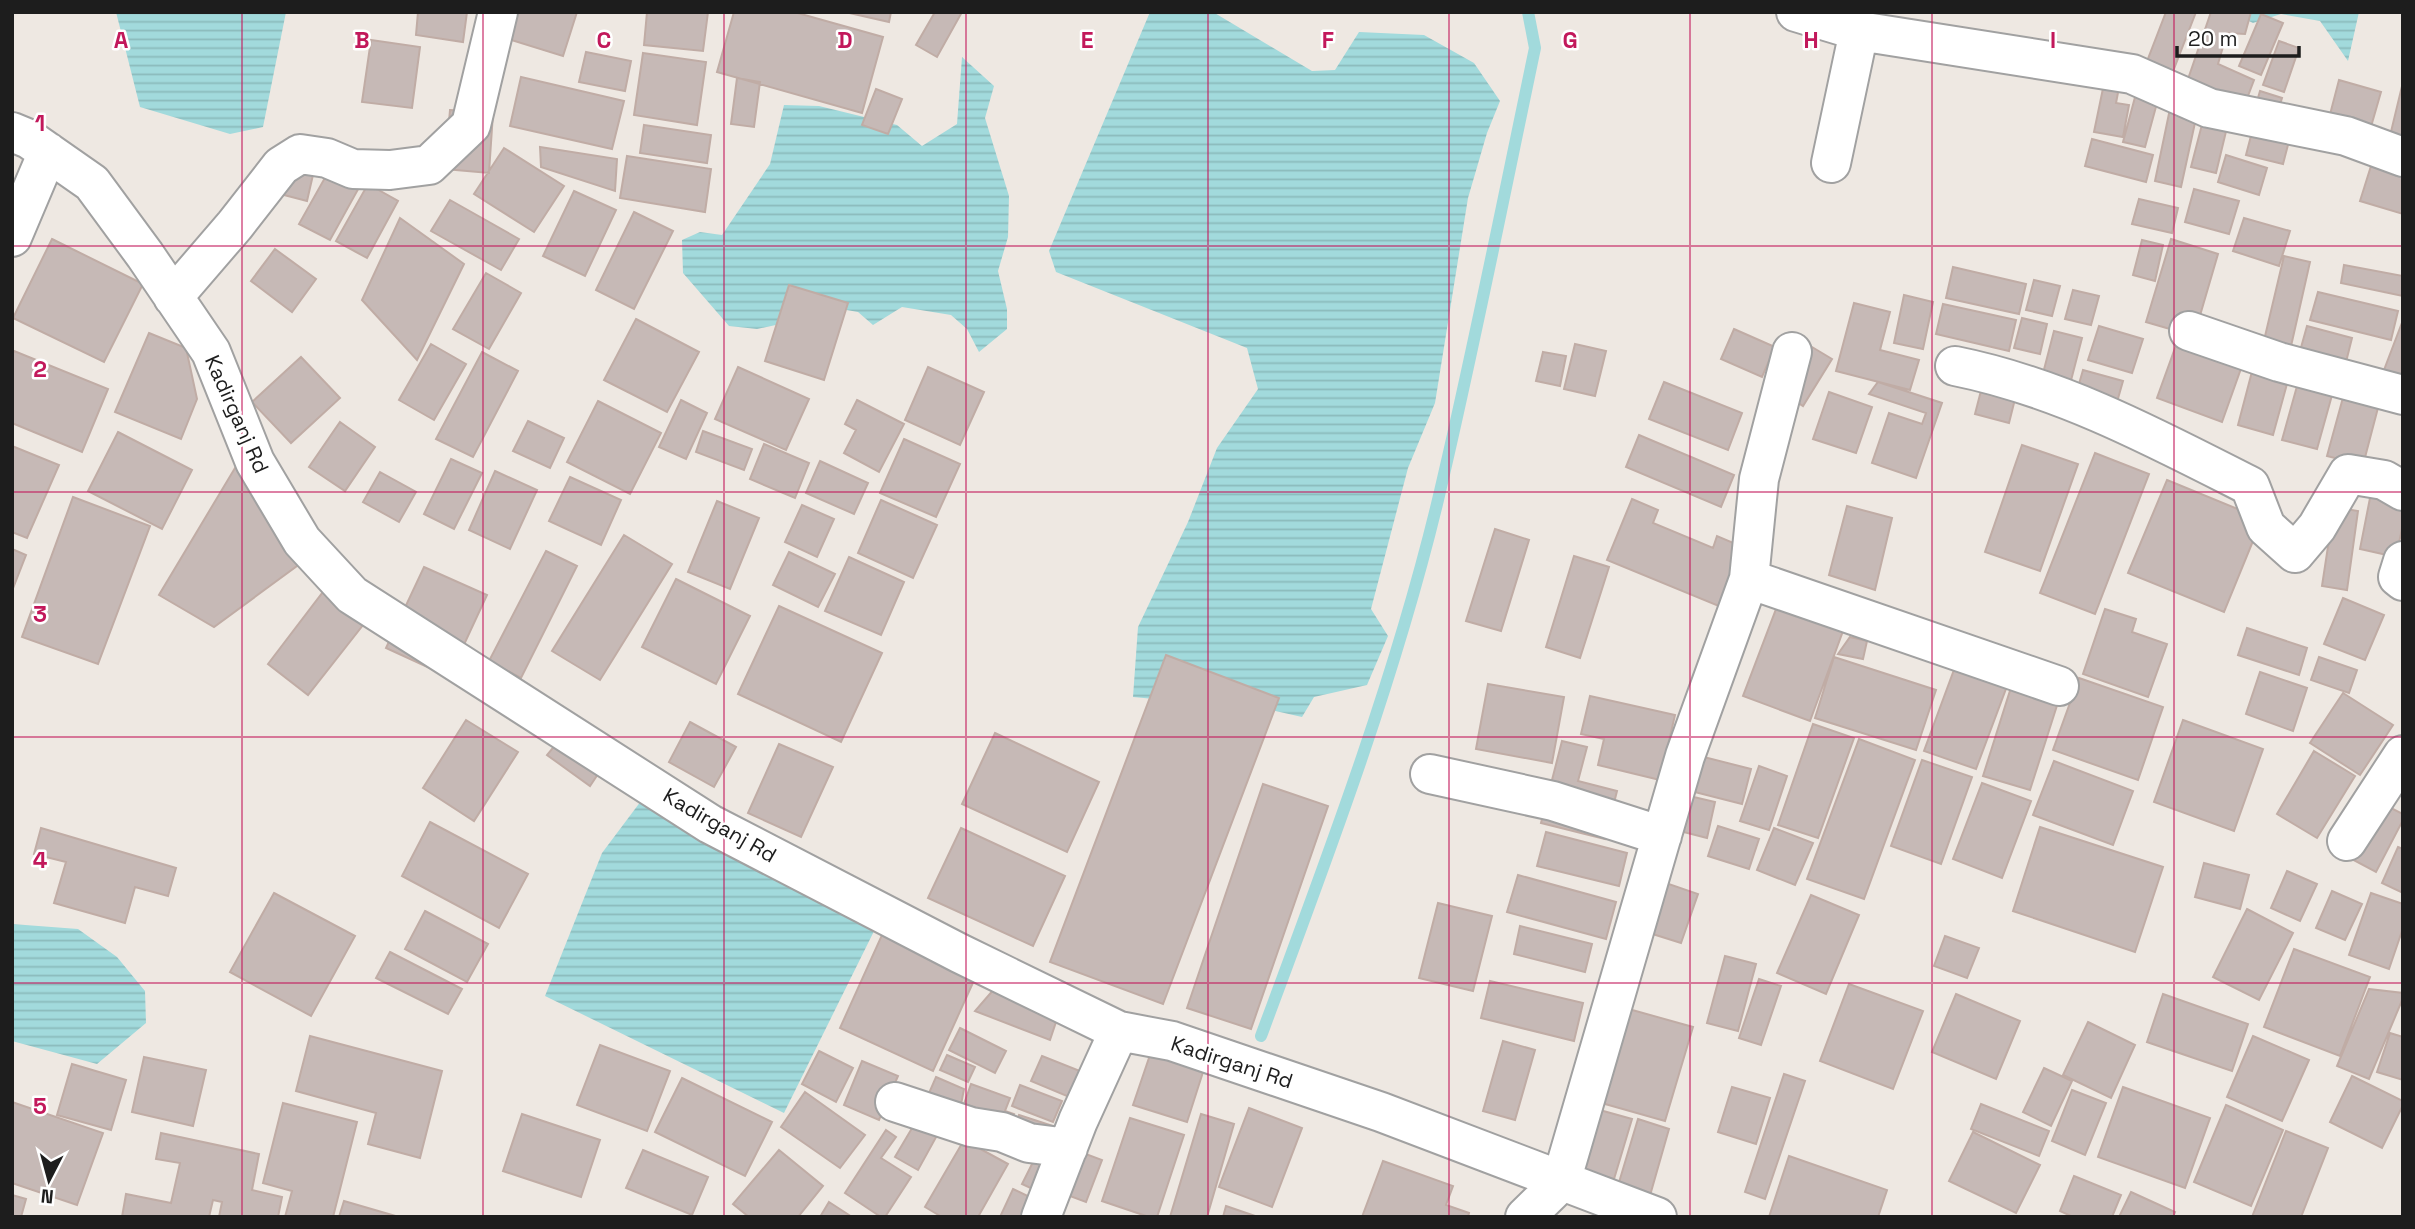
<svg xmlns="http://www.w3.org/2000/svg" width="2415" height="1229" viewBox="0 0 2415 1229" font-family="'Space Grotesk',sans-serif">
<defs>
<pattern id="water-rules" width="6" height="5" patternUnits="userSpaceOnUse" patternTransform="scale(1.75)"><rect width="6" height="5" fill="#a2dadc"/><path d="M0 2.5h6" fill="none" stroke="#8bbbbc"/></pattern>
</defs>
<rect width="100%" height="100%" fill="#eee8e2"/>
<path fill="url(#water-rules)" d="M 116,12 L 286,12 L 263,127 L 230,134 L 140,107 Z
M 1150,12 L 1213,12 L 1312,71 L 1335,70 L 1359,32 L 1424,35 L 1474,63 L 1500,101 L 1487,133 L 1468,198 L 1435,403 L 1408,468 L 1371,609 L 1388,636 L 1367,685 L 1314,697 L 1302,717 L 1271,710 L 1133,697 L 1138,627 L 1188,522 L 1217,448 L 1258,389 L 1247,348 L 1056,272 L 1049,251 Z
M 2230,12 L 2359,12 L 2348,61 L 2320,21 L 2281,14 L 2253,23 Z
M 962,57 L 994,86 L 985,118 L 1009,196 L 1008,237 L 998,271 L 1007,309 L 1007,329 L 979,352 L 967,329 L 951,315 L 902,307 L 873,325 L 858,312 L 818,305 L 794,321 L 757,329 L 729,326 L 683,273 L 682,240 L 700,232 L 722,235 L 770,164 L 784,105 L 819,106 L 897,125 L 922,146 L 957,124 Z
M 641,801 L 880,919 L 784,1113 L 545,996 L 602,853 Z
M 12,924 L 78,929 L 117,957 L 145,991 L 146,1023 L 97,1064 L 12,1041 Z"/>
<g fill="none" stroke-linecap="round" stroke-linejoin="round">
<path stroke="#a2dadc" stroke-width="12" d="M 1261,1036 C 1326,861 1393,685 1437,504 C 1473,353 1503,200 1535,48 L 1528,12"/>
</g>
<path fill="#c6b9b6" stroke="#c0aca5" stroke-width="2" d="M 418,12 L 467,12 L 463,42 L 416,35 Z
M 517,12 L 577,12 L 563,56 L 508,39 Z
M 647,12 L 708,12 L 703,51 L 644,45 Z
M 734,12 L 794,12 L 883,37 L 862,113 L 717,72 Z
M 845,12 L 891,12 L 889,22 Z
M 935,12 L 962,12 L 937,57 L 916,45 Z
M 2166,12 L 2196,12 L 2172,74 L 2146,64 Z
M 2211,12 L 2251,12 L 2245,34 L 2227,33 L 2218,64 L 2254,80 L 2243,109 L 2186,85 Z
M 2261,14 L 2283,23 L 2261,75 L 2239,66 Z
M 371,40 L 420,47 L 412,108 L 362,102 Z
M 2279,41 L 2299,48 L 2284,92 L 2263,85 Z
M 586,52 L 631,61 L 625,91 L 579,82 Z
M 643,53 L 706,62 L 697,125 L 634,115 Z
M 2106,74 L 2121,77 L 2116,103 L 2129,105 L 2123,137 L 2094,132 Z
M 521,77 L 624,101 L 612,149 L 510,126 Z
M 737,78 L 760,82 L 754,127 L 731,124 Z
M 2339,80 L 2381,92 L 2368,137 L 2327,126 Z
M 2403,82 L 2403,145 L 2389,140 Z
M 2138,86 L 2160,92 L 2145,147 L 2123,142 Z
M 876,89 L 902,99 L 888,134 L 862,125 Z
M 2260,91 L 2282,98 L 2273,128 L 2251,122 Z
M 2171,104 L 2198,109 L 2181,187 L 2155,181 Z
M 450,110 L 493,113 L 489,173 L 445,169 Z
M 2205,113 L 2229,119 L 2216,173 L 2191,167 Z
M 644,125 L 711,135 L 707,163 L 640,153 Z
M 2252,132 L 2289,141 L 2283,164 L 2246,155 Z
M 2092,139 L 2153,155 L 2146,182 L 2085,166 Z
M 540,147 L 617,159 L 615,191 L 541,167 Z
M 296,148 L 318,153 L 307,201 L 284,195 Z
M 504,148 L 564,186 L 534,232 L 474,194 Z
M 2226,155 L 2267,168 L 2259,195 L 2218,182 Z
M 627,156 L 711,169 L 705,212 L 620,198 Z
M 2371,166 L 2403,175 L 2403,214 L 2360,201 Z
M 331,167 L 361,184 L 330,240 L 299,224 Z
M 368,184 L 398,201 L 367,258 L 336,241 Z
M 2194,189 L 2239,201 L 2229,234 L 2185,222 Z
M 574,191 L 616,210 L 585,276 L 543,256 Z
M 2139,199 L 2178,208 L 2172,233 L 2132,224 Z
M 450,200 L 519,239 L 501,270 L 431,231 Z
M 634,212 L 673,231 L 634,309 L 596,290 Z
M 400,218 L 464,264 L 417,360 L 362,300 Z
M 2244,218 L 2290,231 L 2279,266 L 2233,251 Z
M 52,239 L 143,284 L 104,362 L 13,318 Z
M 2171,239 L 2218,254 L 2194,336 L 2146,322 Z
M 2142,240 L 2163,245 L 2155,281 L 2133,275 Z
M 275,249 L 316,279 L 292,312 L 251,281 Z
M 2284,256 L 2310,262 L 2289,355 L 2262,349 Z
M 2344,265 L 2403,276 L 2403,296 L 2341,283 Z
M 1953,267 L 2026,284 L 2019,314 L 1946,298 Z
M 486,273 L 521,293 L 489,349 L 453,329 Z
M 2034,280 L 2060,286 L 2052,316 L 2026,310 Z
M 789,285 L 848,303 L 824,380 L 765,361 Z
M 2073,290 L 2099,296 L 2091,325 L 2065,319 Z
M 2318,292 L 2398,311 L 2391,340 L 2310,320 Z
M 1904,295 L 1933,302 L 1923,349 L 1894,343 Z
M 1854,303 L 1890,312 L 1880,350 L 1919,360 L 1910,390 L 1836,371 Z
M 1943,304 L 2016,320 L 2009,351 L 1936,334 Z
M 2022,318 L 2047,324 L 2040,354 L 2014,348 Z
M 636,319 L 699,352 L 667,412 L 604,380 Z
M 2403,320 L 2403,386 L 2381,378 Z
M 2099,326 L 2143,339 L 2132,373 L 2088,360 Z
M 2307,326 L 2352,338 L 2343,374 L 2297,362 Z
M 1734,329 L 1775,347 L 1762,377 L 1721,359 Z
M 2054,331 L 2082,338 L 2068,392 L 2040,385 Z
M 149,333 L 186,348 L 197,399 L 181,439 L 115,412 Z
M 2179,337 L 2244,360 L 2222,422 L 2157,398 Z
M 431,344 L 466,364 L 434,420 L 399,400 Z
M 1575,344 L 1606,351 L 1595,396 L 1564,389 Z
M 1812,347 L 1832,359 L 1803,406 L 1783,393 Z
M 14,351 L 108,389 L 82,452 L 12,423 L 12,356 Z
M 482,352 L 518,371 L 473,457 L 436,439 Z
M 1543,352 L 1566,356 L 1560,386 L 1536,381 Z
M 301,357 L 340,398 L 291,443 L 252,402 Z
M 2254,364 L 2290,373 L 2273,435 L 2238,425 Z
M 738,367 L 809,399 L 786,450 L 715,419 Z
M 928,367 L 984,392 L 960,445 L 905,420 Z
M 2083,370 L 2123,381 L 2117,402 L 2077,391 Z
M 2299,379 L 2334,388 L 2317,449 L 2282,440 Z
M 1664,382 L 1742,413 L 1728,450 L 1649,419 Z
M 1878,382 L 1942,403 L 1916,478 L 1872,463 L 1889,413 L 1922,424 L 1926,413 L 1869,394 Z
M 1983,383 L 2017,391 L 2009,423 L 1975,414 Z
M 1829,392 L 1872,407 L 1856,453 L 1813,439 Z
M 2344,394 L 2379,404 L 2363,465 L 2327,456 Z
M 681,400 L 707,413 L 686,459 L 659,447 Z
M 857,400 L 904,424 L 879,472 L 844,453 L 856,430 L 845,424 Z
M 598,401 L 661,433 L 630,494 L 567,462 Z
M 528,421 L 564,438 L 550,468 L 513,451 Z
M 340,422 L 375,447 L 345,491 L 309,467 Z
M 703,431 L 752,449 L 744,470 L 696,452 Z
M 118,432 L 192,470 L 162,529 L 88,491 Z
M 1639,435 L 1734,475 L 1721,507 L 1626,467 Z
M 904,439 L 960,464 L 936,517 L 880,493 Z
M 764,444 L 809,463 L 795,498 L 750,479 Z
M 2022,445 L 2078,464 L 2040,571 L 1985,552 Z
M 12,446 L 59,465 L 27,538 L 12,532 Z
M 2095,453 L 2149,474 L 2095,614 L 2040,593 Z
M 241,458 L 312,555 L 214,627 L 159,595 Z
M 451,459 L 482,473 L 454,529 L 424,514 Z
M 820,461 L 868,483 L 854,514 L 806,493 Z
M 495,471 L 537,490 L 510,549 L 469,530 Z
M 380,472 L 416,492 L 399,522 L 363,502 Z
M 570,477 L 621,500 L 601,545 L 549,521 Z
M 2167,480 L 2262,519 L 2224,612 L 2128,573 Z
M 2371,493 L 2403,499 L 2403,524 L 2396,557 L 2360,549 Z
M 73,497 L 150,526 L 98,664 L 22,637 Z
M 1632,499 L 1658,510 L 1653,523 L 1713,548 L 1717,536 L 1750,550 L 1726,609 L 1607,560 Z
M 881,500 L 937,525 L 913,578 L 858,553 Z
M 717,501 L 759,518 L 730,589 L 688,572 Z
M 802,505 L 834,519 L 817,557 L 785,542 Z
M 1847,506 L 1892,518 L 1875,590 L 1829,575 Z
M 2334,507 L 2358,511 L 2347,590 L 2322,586 Z
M 1495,529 L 1529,540 L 1501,631 L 1466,621 Z
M 624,535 L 672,564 L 600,680 L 552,651 Z
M 12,549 L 26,555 L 12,591 Z
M 546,551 L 577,566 L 521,678 L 489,661 Z
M 789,552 L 835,574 L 818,607 L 773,585 Z
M 1574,556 L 1609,567 L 1580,658 L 1546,647 Z
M 849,557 L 904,582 L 881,635 L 825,611 Z
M 424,567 L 487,595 L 449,677 L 386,648 Z
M 676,579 L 750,616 L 716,684 L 642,647 Z
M 326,588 L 367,620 L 308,695 L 268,664 Z
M 1781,596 L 1847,620 L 1810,721 L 1743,696 Z
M 2343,598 L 2384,615 L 2365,660 L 2324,644 Z
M 779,606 L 882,653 L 841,742 L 738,694 Z
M 2105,609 L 2136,619 L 2132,632 L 2167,644 L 2148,697 L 2083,674 Z
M 2247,628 L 2307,648 L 2299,675 L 2238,655 Z
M 1850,637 L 1867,641 L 1863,659 L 1838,654 Z
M 1166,655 L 1279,698 L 1163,1004 L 1050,962 Z
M 1834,657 L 1936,690 L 1916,750 L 1815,718 Z
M 2319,657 L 2357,670 L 2349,693 L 2311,680 Z
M 1958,659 L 2010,678 L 1976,769 L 1924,751 Z
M 2260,672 L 2307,688 L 2293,731 L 2246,714 Z
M 2014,678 L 2061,693 L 2030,790 L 1983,776 Z
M 2079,678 L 2163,707 L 2138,780 L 2053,750 Z
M 1488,684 L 1564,697 L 1552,763 L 1476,749 Z
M 2343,693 L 2393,725 L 2360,775 L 2310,743 Z
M 1590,696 L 1675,715 L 1660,780 L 1598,765 L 1604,739 L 1581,734 Z
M 466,720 L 518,752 L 474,821 L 423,788 Z
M 2183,720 L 2263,749 L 2234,831 L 2154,802 Z
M 690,722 L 736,747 L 714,787 L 669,762 Z
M 1813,724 L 1854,738 L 1818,838 L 1778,825 Z
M 995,733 L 1099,782 L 1067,852 L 962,804 Z
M 561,738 L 602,768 L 590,786 L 547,755 Z
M 1859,739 L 1915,760 L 1864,899 L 1807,879 Z
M 1562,741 L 1587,747 L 1578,781 L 1617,791 L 1605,839 L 1541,823 Z
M 779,744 L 833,767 L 801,837 L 748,813 Z
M 2314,751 L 2355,776 L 2317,838 L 2277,814 Z
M 1692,754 L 1751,769 L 1742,804 L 1683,789 Z
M 1922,760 L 1972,777 L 1941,864 L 1891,846 Z
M 2054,761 L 2133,791 L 2113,845 L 2033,815 Z
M 1759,766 L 1787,776 L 1769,830 L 1740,821 Z
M 1982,783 L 2031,801 L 2002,878 L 1953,859 Z
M 1263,784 L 1328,806 L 1251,1029 L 1187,1008 Z
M 1681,794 L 1715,802 L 1707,838 L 1672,829 Z
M 2377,801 L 2403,814 L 2403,820 L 2376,872 L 2348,857 Z
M 430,822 L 528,874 L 499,928 L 402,876 Z
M 1718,826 L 1759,839 L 1749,869 L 1708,856 Z
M 2040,827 L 2163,867 L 2135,952 L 2013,911 Z
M 41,828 L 176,868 L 168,896 L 135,887 L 125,923 L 54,903 L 66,862 L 34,854 Z
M 961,828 L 1065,876 L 1033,946 L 928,898 Z
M 1774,828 L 1813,843 L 1795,885 L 1757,870 Z
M 1546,832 L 1627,853 L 1619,886 L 1537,866 Z
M 2398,847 L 2403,849 L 2403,893 L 2382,883 Z
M 2204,863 L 2249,875 L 2240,909 L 2195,897 Z
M 2287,871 L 2317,884 L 2300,921 L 2271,908 Z
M 1518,875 L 1616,902 L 1606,939 L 1507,912 Z
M 1657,880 L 1698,894 L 1681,943 L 1640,930 Z
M 2332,891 L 2362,904 L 2345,940 L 2316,928 Z
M 274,893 L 355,936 L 311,1016 L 230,972 Z
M 2371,893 L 2403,904 L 2403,928 L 2389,969 L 2349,955 Z
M 1811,895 L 1859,915 L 1826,994 L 1777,973 Z
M 1438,903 L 1492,916 L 1473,991 L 1419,978 Z
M 2247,909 L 2293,933 L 2259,1000 L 2213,977 Z
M 425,911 L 488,944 L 467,982 L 405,949 Z
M 1520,926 L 1592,944 L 1585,972 L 1514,954 Z
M 882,935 L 976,976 L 933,1071 L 840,1028 Z
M 1945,936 L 1979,948 L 1967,978 L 1934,966 Z
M 2294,949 L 2370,977 L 2340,1056 L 2264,1027 Z
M 390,952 L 462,989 L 448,1014 L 376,978 Z
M 1725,956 L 1756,964 L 1738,1031 L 1707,1023 Z
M 1759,979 L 1781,986 L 1761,1045 L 1739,1038 Z
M 1490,981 L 1583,1003 L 1574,1041 L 1481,1018 Z
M 1849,984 L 1923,1011 L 1893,1089 L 1820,1061 Z
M 995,988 L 1059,1013 L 1050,1040 L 975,1011 Z
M 2369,989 L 2403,993 L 2403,998 L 2369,1079 L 2337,1066 Z
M 1956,994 L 2020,1021 L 1996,1079 L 1932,1052 Z
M 2163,994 L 2248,1024 L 2232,1071 L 2147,1042 Z
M 1618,1006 L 1693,1027 L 1665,1121 L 1591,1100 Z
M 2088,1022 L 2135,1045 L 2111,1098 L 2063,1075 Z
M 960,1028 L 1006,1051 L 995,1073 L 949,1050 Z
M 2390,1033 L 2403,1037 L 2403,1080 L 2377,1072 Z
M 310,1036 L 442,1071 L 420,1158 L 368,1144 L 376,1113 L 296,1091 Z
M 2253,1036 L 2309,1060 L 2282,1121 L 2227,1097 Z
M 1503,1041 L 1535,1050 L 1515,1120 L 1483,1111 Z
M 600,1045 L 670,1071 L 647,1131 L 577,1105 Z
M 819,1051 L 853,1068 L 836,1102 L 802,1084 Z
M 1151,1052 L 1204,1069 L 1187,1122 L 1133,1105 Z
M 947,1055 L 975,1067 L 968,1082 L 940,1070 Z
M 1042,1056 L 1085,1073 L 1074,1099 L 1031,1081 Z
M 144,1057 L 206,1070 L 193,1126 L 132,1112 Z
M 862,1061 L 898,1076 L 879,1120 L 844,1105 Z
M 72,1064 L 126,1080 L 111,1130 L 57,1115 Z
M 2044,1068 L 2072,1081 L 2051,1126 L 2023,1112 Z
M 1784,1074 L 1805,1081 L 1765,1199 L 1745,1192 Z
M 2352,1076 L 2403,1101 L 2403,1105 L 2382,1148 L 2330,1122 Z
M 936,1077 L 964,1089 L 959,1115 L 926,1100 Z
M 682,1078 L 772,1122 L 745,1176 L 655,1132 Z
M 971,1084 L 1010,1098 L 1005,1111 L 1014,1114 L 1007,1131 L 985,1111 L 964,1104 Z
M 1020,1085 L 1062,1101 L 1053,1122 L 1012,1106 Z
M 1732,1087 L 1770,1098 L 1756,1144 L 1718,1132 Z
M 2123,1087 L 2210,1118 L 2185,1188 L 2098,1157 Z
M 2072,1090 L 2106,1103 L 2085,1155 L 2052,1141 Z
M 805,1092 L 865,1135 L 840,1168 L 781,1127 Z
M 12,1102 L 103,1133 L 77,1205 L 12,1183 Z
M 283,1103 L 357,1122 L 333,1217 L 285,1217 L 292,1191 L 263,1183 Z
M 1981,1104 L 2049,1131 L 2039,1156 L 1971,1129 Z
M 2226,1105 L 2283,1130 L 2251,1206 L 2194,1182 Z
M 1589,1107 L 1632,1119 L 1614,1179 L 1572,1167 Z
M 1249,1108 L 1302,1128 L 1272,1207 L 1219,1187 Z
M 522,1114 L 600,1140 L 581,1197 L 503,1171 Z
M 1201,1114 L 1234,1124 L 1207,1217 L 1170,1217 Z
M 1019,1115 L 1056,1127 L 1047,1138 L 1015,1129 Z
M 918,1118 L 940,1130 L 918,1170 L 895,1157 Z
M 1130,1118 L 1184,1135 L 1157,1217 L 1149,1217 L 1102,1201 Z
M 1638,1119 L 1669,1129 L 1649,1199 L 1617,1189 Z
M 886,1130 L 896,1137 L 881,1158 L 911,1177 L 885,1217 L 881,1217 L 845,1193 Z
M 2286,1131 L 2328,1148 L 2301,1217 L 2252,1217 Z
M 1973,1132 L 2040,1165 L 2016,1213 L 1949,1181 Z
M 161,1133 L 259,1154 L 252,1190 L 282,1197 L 278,1217 L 219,1217 L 222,1202 L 213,1200 L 209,1217 L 122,1217 L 126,1194 L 171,1203 L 180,1163 L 156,1159 Z
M 964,1140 L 1008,1164 L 978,1217 L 942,1217 L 925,1207 Z
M 643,1150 L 708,1177 L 692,1215 L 626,1188 Z
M 779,1150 L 823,1186 L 798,1217 L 749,1217 L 733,1204 Z
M 1075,1150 L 1102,1160 L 1086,1202 L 1059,1192 Z
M 1038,1152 L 1055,1160 L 1039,1192 L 1022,1184 Z
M 1789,1156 L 1887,1190 L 1878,1217 L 1769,1217 Z
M 1383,1161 L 1453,1186 L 1446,1205 L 1469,1213 L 1468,1217 L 1362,1217 Z
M 2074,1176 L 2121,1195 L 2112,1217 L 2073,1217 L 2060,1211 Z
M 1013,1189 L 1038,1201 L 1030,1217 L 1000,1217 Z
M 2131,1192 L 2175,1212 L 2173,1217 L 2119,1217 Z
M 12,1195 L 26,1199 L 21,1217 L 12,1217 Z
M 344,1201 L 399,1217 L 339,1217 Z
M 829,1202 L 852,1217 L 820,1217 Z
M 1226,1206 L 1258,1217 L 1223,1217 Z"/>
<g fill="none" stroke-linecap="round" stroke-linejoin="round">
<g stroke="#a1a1a1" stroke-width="42">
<path id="street" d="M 1796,12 L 1859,31 L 2132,74 L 2209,108 L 2346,136 L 2403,157
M 12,132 L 29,139 L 92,183 L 145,255 L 211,352 L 255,462 L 302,541 L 352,595 L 710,824 L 959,953 L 1119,1031 L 1172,1041 L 1381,1112 L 1657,1217
M 1831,163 L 1859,31
M 12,237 L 48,152
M 173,297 L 235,225 L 281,166 L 300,154 L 327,158 L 353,169 L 390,170 L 429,165 L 471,125 L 498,12
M 2189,331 L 2279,362 L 2403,395
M 1955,366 C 2060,387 2156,438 2250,486 L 2266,527 L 2295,553 L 2317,527 L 2348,474 L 2384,480 L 2403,491
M 2403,561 L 2398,577 L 2403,581
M 1749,579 L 2059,686
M 1430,774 L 1553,801 L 1662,836
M 2347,841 L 2403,755
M 895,1102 L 971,1127 L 1002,1132 L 1029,1143 L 1068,1148
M 1041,1217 L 1078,1121 L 1119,1031
M 1525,1217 L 1561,1182 L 1685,756 L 1749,579 L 1759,479 L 1792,352"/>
</g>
<use href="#street" stroke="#fff" stroke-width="38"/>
</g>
<path fill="none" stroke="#c2185b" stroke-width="2" stroke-opacity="0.55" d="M 242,12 L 242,1217M 483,12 L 483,1217M 724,12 L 724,1217M 966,12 L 966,1217M 1208,12 L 1208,1217M 1449,12 L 1449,1217M 1690,12 L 1690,1217M 1932,12 L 1932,1217M 2174,12 L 2174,1217M 12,246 L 2403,246M 12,492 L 2403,492M 12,737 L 2403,737M 12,983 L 2403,983"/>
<g text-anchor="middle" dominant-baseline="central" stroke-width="5" stroke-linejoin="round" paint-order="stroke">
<g font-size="21" fill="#1d1d1d" stroke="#fff">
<text transform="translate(237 414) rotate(66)">Kadirganj Rd</text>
<text transform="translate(720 825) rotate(30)">Kadirganj Rd</text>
<text transform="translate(1232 1062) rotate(18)">Kadirganj Rd</text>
</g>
</g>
<g font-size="23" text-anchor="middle" font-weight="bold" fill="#c2185b" stroke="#fff" stroke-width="5" stroke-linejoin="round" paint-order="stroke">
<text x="121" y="48">A</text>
<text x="362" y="48">B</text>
<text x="604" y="48">C</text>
<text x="845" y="48">D</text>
<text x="1087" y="48">E</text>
<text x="1328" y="48">F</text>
<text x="1570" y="48">G</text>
<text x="1811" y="48">H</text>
<text x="2053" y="48">I</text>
<text x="40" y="131">1</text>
<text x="40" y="377">2</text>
<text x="40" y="622">3</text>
<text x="40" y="868">4</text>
<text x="40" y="1114">5</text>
</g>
<rect width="2415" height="1229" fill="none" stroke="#1d1d1d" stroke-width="28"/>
<g transform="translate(49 1180) rotate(186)" stroke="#ffffff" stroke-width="5" paint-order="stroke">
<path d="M0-5L12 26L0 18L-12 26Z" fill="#1d1d1d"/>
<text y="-10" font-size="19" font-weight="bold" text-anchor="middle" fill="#1d1d1d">N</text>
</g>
<path d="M2177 46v10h122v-10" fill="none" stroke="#1d1d1d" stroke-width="3.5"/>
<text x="2188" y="46" font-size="21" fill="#1d1d1d" stroke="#ffffff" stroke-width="5" paint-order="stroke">20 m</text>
</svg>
